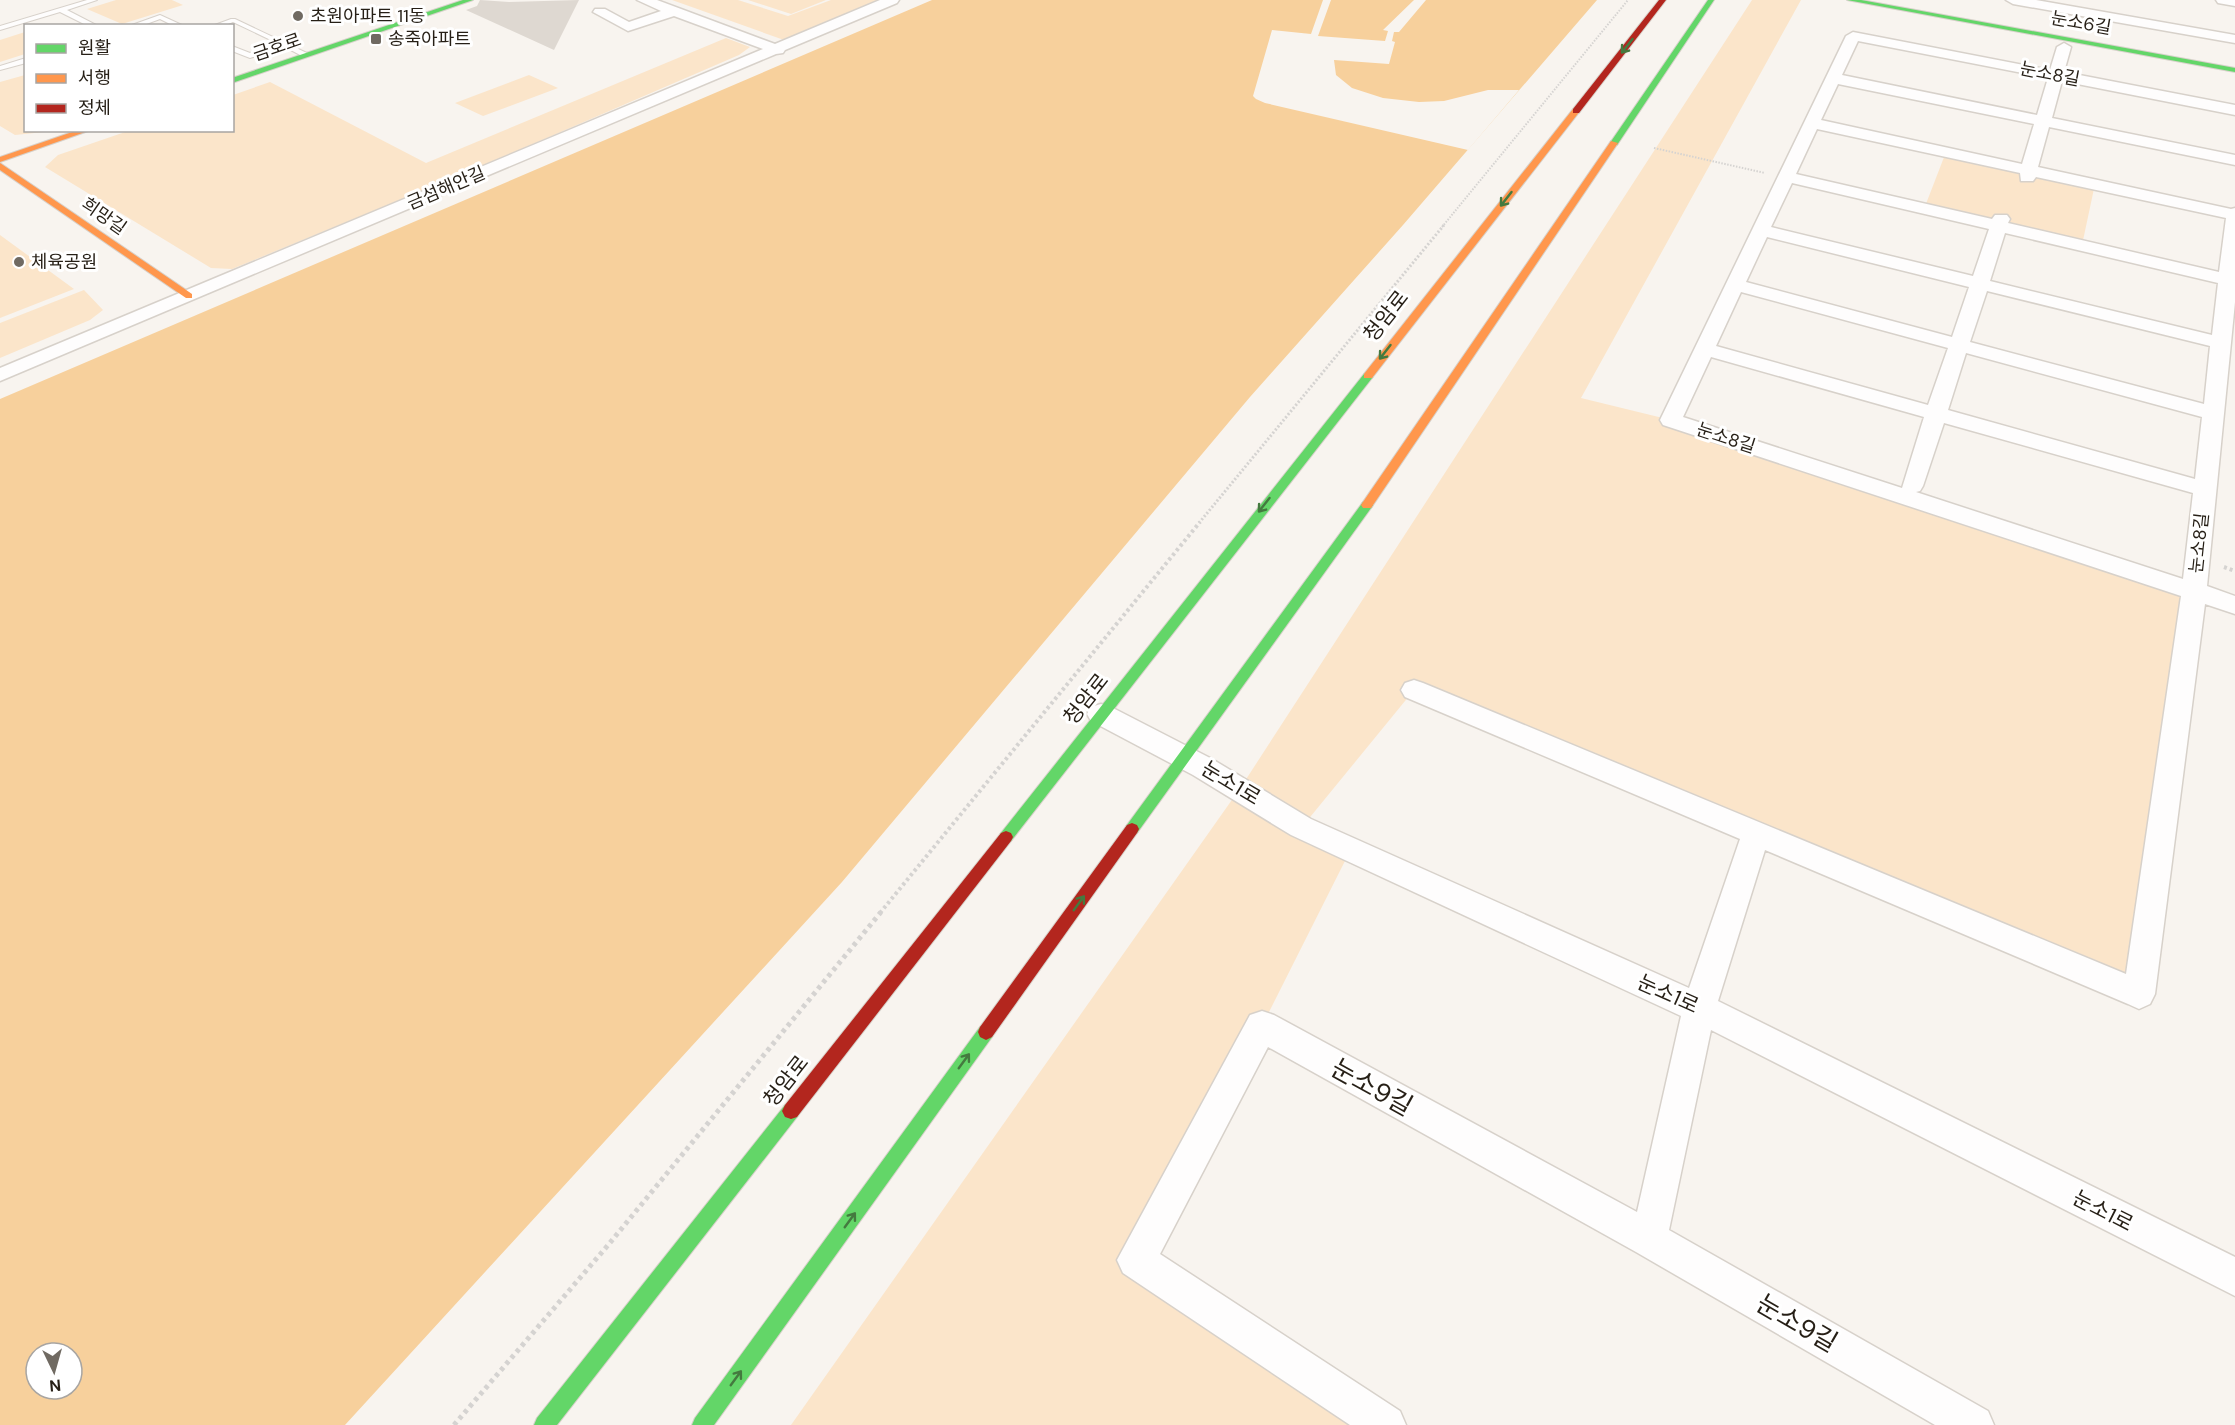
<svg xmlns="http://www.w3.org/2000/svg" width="2235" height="1425" viewBox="0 0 2235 1425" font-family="'DM Sans','Noto Sans KR',sans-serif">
<rect width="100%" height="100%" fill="#f8f4ef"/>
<path fill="#fbe5ca" d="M 116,0 L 172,0 L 183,5 L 122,24 L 87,9 Z
M 672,0 L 738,0 L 788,16 L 831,0 L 878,0 L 784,40 Z
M 748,0 L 826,0 L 791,14 Z
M 1752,0 L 1801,0 L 1581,398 L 1671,420 L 2194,591 L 2139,994 L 1414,690 L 1302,827 L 1350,851 L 1262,1026 L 1137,1260 L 1386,1425 L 791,1425 L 1241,787 Z
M 25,32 L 25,54 L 0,62 L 0,40 Z
M 726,38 L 750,47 L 739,55 L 461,175 L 232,269 L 211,268 L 45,167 L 58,155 L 128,131 L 232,130 L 233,95 L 270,82 L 426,163 Z
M 25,75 L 26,130 L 54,131 L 15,135 L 0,126 L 0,82 Z
M 529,75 L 558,88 L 483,116 L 455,103 Z
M 1946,152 L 2095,184 L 2082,245 L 1924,209 Z
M 0,235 L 74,289 L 0,318 Z
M 84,290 L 103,310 L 90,320 L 0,358 L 0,323 Z"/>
<path fill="#f7d09c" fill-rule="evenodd" d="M 932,0 L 1597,0 L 1403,225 L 1250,397 L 842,882 L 345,1425 L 0,1425 L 0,399 ZM 36,1353 L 72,1353 L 72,1389 L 36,1389 Z"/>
<path fill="#f8f4ef" d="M 1323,0 L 1331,0 L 1318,36 L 1385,41 L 1388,31 L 1383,30 L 1414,0 L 1426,0 L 1399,32 L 1394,32 L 1392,41 L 1395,42 L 1389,64 L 1334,60 L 1336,75 L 1352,88 L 1383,98 L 1419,102 L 1444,101 L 1488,90 L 1519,90 L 1468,150 L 1265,103 L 1256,99 L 1253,96 L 1272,30 L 1311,34 Z"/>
<path fill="#ded8d1" d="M 480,0 L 509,2 L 579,0 L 554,50 L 466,10 L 477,6 Z"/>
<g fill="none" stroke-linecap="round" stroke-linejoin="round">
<g stroke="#d7d1ca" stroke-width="2">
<path id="lane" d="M 87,0 L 97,0 L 67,10 L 98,26 L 88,26 L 60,12 L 0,30 L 0,26 Z
M 160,15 L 184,26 L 174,26 L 160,19 L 141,26 L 129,26 Z
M 231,19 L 235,19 L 311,55 L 304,57 L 285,47 L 250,58 L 232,51 L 232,46 L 250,53 L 279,44 L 233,22 L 223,26 L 212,26 Z
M 26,58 L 26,63 L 0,70 L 0,66 Z"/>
</g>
<g stroke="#d7d1ca" stroke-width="3">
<path id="street" d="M 637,0 L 657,0 L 775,44 L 880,0 L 899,0 L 897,3 L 785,50 L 783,53 L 776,54 L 0,381 L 0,368 L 763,49 L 674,16 L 628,31 L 593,12 L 595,9 L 605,9 L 629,22 L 661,11 Z
M 2006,0 L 2036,0 L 2235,35 L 2235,43 L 2013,4 Z
M 2216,0 L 2235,0 L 2235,6 L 2218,3 Z
M 1853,32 L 2050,70 L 2057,47 L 2064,43 L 2071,47 L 2064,72 L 2235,105 L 2235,115 L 2062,81 L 2052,118 L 2235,155 L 2235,165 L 2049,127 L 2038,167 L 2231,209 L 2235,208 L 2235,302 L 2207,586 L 2235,596 L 2235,614 L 2205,604 L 2155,994 L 2150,1004 L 2139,1009 L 2128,1004 L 1765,850 L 1718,1001 L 2235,1257 L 2235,1296 L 1711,1030 L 1669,1230 L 1988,1411 L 1994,1425 L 1935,1425 L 1636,1252 L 1268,1047 L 1160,1254 L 1400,1411 L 1406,1425 L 1350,1425 L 1123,1273 L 1117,1260 L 1250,1015 L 1262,1011 L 1274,1015 L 1637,1212 L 1681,1016 L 1291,835 L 1193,775 L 1091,721 L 1087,714 L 1091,707 L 1101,704 L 1111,707 L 1212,759 L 1311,819 L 1689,988 L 1740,839 L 1405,697 L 1401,690 L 1405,683 L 1414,680 L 1423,683 L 2126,974 L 2181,596 L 1663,425 L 1660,420 L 1846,36 ZM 1858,41 L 2048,78 L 2037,115 L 1842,75 ZM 1838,84 L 2034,124 L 2022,164 L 1821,120 ZM 1817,129 L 2020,173 L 2021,181 L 2033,181 L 2036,177 L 2226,218 L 2219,272 L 2008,223 L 2010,219 L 2007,215 L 1995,215 L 1992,219 L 1796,174 ZM 1792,183 L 1989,229 L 1973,276 L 1771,227 ZM 2005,233 L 2218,283 L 2212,335 L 1990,281 ZM 1767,237 L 1969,287 L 1952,337 L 1746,282 ZM 1987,291 L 2210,346 L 2204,404 L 1970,342 ZM 1741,292 L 1948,348 L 1928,405 L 1716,346 ZM 1966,353 L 2202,417 L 2195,479 L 1948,410 ZM 1711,357 L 1924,417 L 1902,488 L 1683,417 ZM 1944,423 L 2193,493 L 2183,579 L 1916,492 L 1920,491 L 1923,486 Z"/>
</g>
<g stroke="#d7d1ca" stroke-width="2">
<path id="fast" d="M 463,0 L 473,0 L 232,83 L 232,78 Z
M 1708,0 L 1714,0 L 1617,145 L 1611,145 L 1610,143 Z
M 1847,0 L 1861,0 L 2235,68 L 2235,72 Z
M 1368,373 L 1373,376 L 1372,378 L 1011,841 L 1006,843 L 1001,841 L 999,837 L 1001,833 L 1364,374 Z
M 1367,501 L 1371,502 L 1373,505 L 1371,508 L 1137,833 L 1132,835 L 1127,833 L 1125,829 L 1127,825 L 1363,502 Z
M 986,1024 L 992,1027 L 994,1032 L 992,1037 L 714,1425 L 692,1425 L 695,1418 L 980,1027 Z
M 791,1103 L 797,1105 L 800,1111 L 797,1117 L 557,1425 L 534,1425 L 537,1418 L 785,1105 Z"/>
</g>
<g stroke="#d7d1ca" stroke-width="2">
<path id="slow" d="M 1573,109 L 1580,111 L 1372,378 L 1364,378 L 1364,374 Z
M 78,130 L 91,130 L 0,162 L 0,157 Z
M 1611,141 L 1618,143 L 1371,508 L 1363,508 L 1361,505 L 1363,502 Z
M 0,163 L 192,294 L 192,298 L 186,298 L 0,170 Z"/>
</g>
<g stroke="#d7d1ca" stroke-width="2">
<path id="jam" d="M 1659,0 L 1666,0 L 1579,113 L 1573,113 L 1573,109 Z
M 1132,823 L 1137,825 L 1139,829 L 1137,833 L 992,1037 L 986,1040 L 980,1037 L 978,1032 L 980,1027 L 1127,825 Z
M 1006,831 L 1011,833 L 1013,837 L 1011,841 L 797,1117 L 791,1119 L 785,1117 L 782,1111 L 785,1105 L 1001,833 Z"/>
</g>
<path stroke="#d5d3d1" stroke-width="2" stroke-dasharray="1.5 1.5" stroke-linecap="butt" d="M 1654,148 L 1765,173
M 1442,227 L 1628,0"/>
<path stroke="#d5d3d1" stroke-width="3" stroke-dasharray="2 2" stroke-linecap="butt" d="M 1199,523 L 1444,225"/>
<path stroke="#d5d3d1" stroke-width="4" stroke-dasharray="3 3" stroke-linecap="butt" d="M 2224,567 L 2235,571
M 880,913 L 1200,522"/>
<path stroke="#d5d3d1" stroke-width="5" stroke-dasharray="4 4" stroke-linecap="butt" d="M 454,1425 L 609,1244 L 881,912"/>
<use href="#lane" fill="#fefdfd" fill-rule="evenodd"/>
<use href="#street" fill="#fefdfd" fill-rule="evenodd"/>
<use href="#fast" fill="#63d668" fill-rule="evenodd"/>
<use href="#slow" fill="#ff974d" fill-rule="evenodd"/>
<use href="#jam" fill="#b3261e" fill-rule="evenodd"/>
</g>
<defs><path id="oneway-shaft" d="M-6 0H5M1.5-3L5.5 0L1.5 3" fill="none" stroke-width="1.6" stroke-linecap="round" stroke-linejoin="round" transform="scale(1.5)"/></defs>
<g stroke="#447a3f">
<use href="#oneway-shaft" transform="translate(1627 46) rotate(128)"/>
<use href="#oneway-shaft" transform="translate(1506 199) rotate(128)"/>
<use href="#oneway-shaft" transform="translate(1385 352) rotate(128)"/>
<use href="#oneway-shaft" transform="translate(1264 505) rotate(128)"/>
<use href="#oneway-shaft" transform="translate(1079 903) rotate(-54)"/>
<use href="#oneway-shaft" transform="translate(964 1061) rotate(-54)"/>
<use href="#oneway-shaft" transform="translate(850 1220) rotate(-54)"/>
<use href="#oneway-shaft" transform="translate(736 1378) rotate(-54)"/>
</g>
<g fill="#706a62" stroke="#fff" stroke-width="2">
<circle cx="298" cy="16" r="6"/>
<rect x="370" y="33" width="12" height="12" rx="3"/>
<circle cx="19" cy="262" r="6"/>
</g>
<g text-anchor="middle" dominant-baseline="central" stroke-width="6" stroke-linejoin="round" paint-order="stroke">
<g font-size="18" fill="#261f16" stroke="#fff" text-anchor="start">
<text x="310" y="16">초원아파트 11동</text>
<text x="388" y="39">송죽아파트</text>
<text x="31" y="262">체육공원</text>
</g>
<g font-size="18" fill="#261f16" stroke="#fff">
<text transform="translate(2081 23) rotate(10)">눈소6길</text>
<text transform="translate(277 47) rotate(-19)">금호로</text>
<text transform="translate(2050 74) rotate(11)">눈소8길</text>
<text transform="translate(446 188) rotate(-23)">금섬해안길</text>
<text transform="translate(104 216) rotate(35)">희망길</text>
<text transform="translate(1726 438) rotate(18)">눈소8길</text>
<text transform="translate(2199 543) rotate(-84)">눈소8길</text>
</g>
<g font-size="21" fill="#261f16" stroke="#fff">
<text transform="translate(1386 316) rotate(-52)">청암로</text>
<text transform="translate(1086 699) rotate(-52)">청암로</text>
<text transform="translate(1231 783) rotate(31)">눈소1로</text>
<text transform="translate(1668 994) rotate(24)">눈소1로</text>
<text transform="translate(786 1081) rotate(-52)">청암로</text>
<text transform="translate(2103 1211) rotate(27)">눈소1로</text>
</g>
<g font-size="26" fill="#261f16" stroke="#fff">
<text transform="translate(1372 1087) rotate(29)">눈소9길</text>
<text transform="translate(1797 1323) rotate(30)">눈소9길</text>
</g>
</g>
<rect x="24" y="24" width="210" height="108" fill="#ffffff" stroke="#a8a5a2" stroke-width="1.5"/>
<rect x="36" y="44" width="30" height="9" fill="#63d668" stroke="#a8a5a2" stroke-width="1.5"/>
<text x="78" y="54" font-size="18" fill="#261f16">원활</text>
<rect x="36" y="74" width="30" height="9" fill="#ff974d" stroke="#a8a5a2" stroke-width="1.5"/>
<text x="78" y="84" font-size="18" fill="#261f16">서행</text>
<rect x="36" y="104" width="30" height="9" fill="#b3261e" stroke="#a8a5a2" stroke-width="1.5"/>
<text x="78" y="114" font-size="18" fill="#261f16">정체</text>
<g transform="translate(54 1371) rotate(175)"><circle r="28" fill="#ffffff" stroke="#a8a5a2" stroke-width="1.5"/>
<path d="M0-4.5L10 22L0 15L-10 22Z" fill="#706a62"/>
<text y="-9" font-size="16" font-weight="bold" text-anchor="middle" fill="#261f16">N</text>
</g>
</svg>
